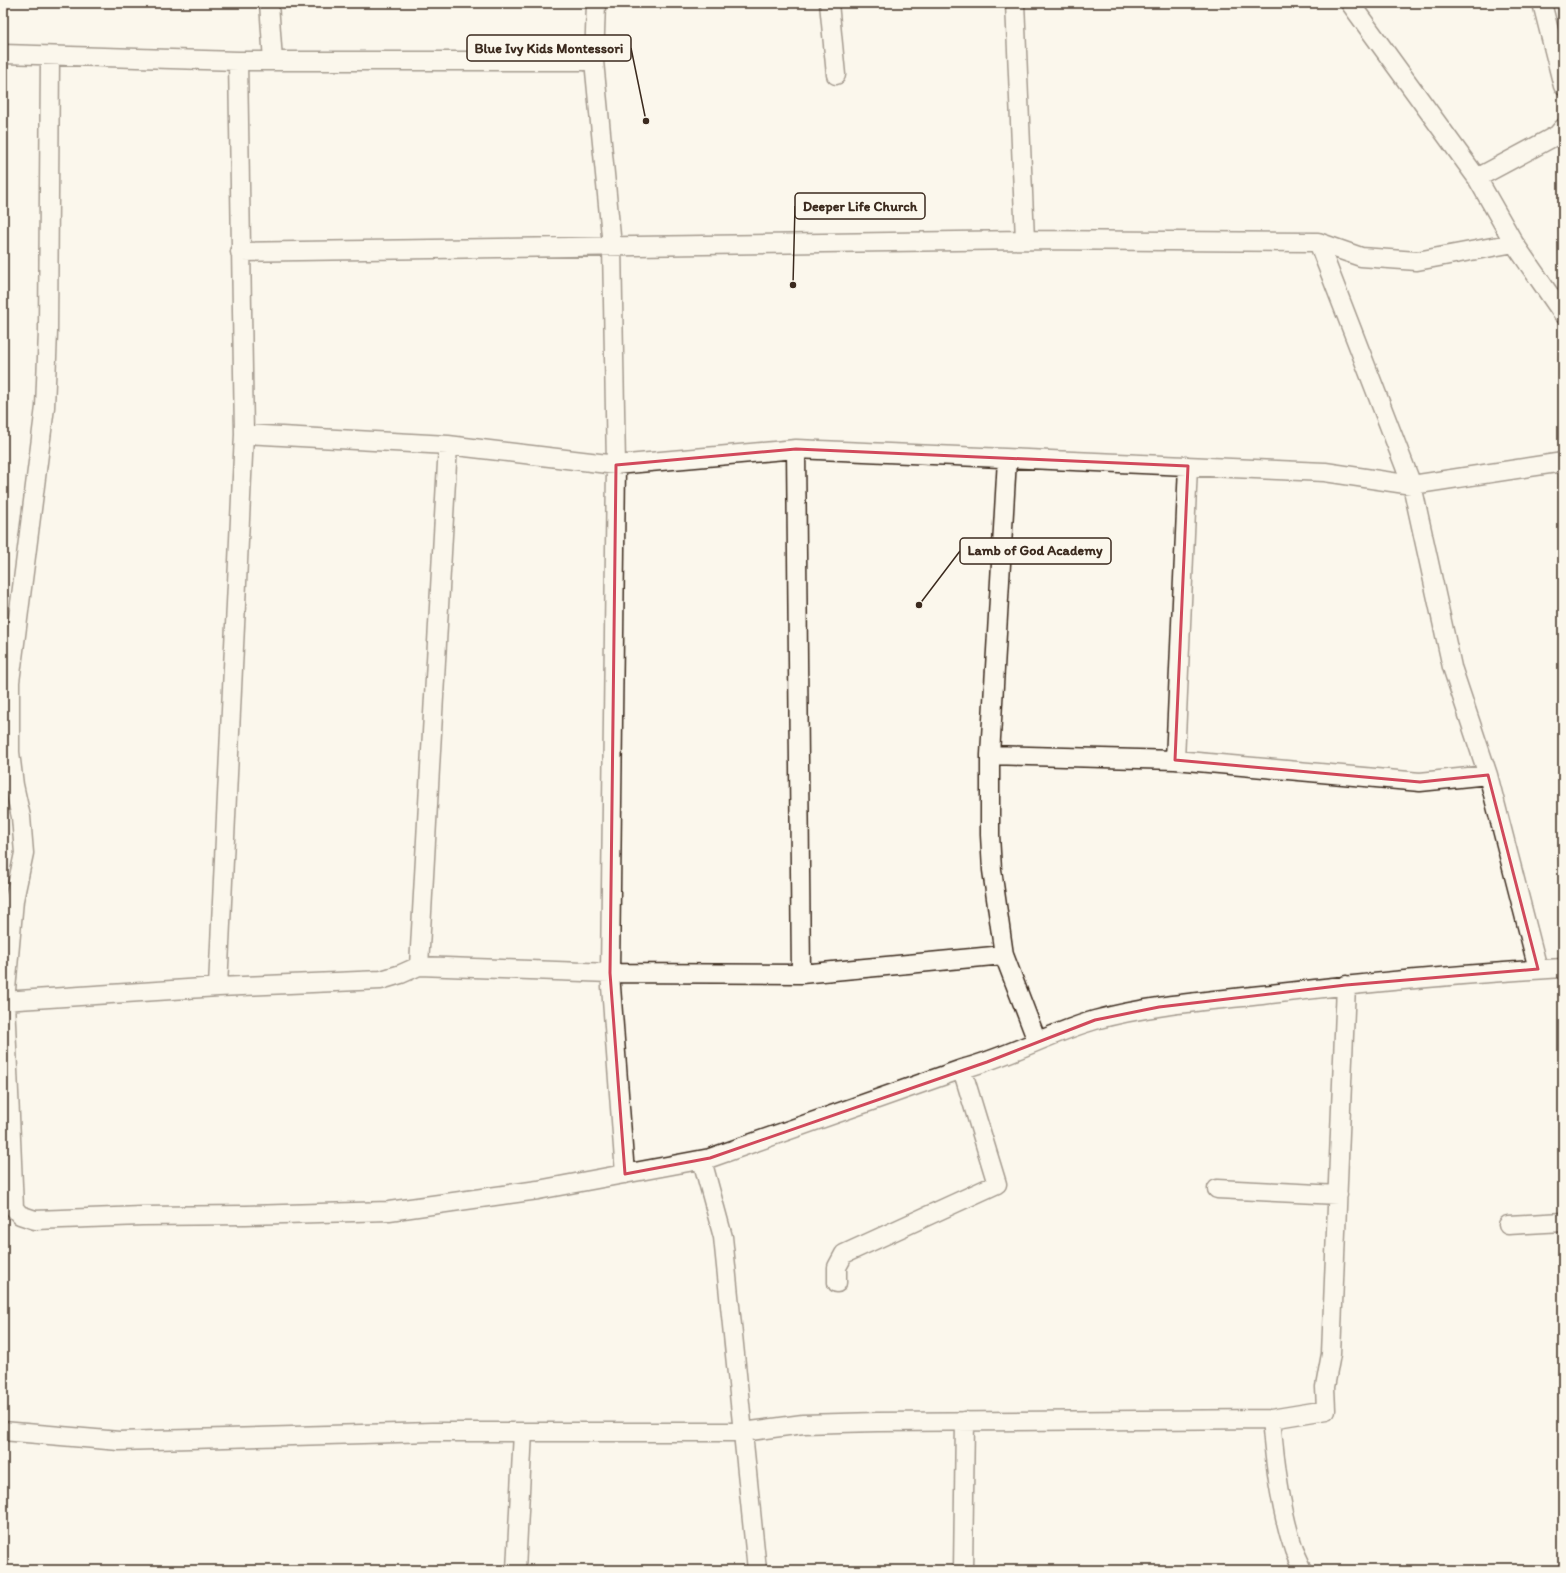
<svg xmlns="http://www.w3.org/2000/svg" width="1566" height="1573" viewBox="0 0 1566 1573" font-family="Itim,sans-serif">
<rect width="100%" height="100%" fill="#fbf7ec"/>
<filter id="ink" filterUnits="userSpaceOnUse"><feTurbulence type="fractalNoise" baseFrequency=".025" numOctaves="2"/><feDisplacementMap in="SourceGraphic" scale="8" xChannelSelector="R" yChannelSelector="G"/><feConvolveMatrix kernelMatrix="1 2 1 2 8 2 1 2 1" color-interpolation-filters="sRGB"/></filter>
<g filter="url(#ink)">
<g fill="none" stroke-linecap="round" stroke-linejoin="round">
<g stroke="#3b2a1e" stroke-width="21">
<path id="minor" d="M 269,3 L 273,61
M 596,3 L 594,61 L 612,246 L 616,465 L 610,973 L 625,1174
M 829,3 L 836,75
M 1015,3 L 1025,240
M 1350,3 L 1477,178 L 1514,243 L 1563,314
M 1542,3 L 1563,86
M 3,54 L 238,61 L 594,61
M 50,56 L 48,332 L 45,407 L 10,682 L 10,752 L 14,785 L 21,817 L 24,853 L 14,900 L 5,1001 L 14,1208 L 20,1215 L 35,1220 L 142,1216 L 246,1215 L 389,1211 L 538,1190 L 710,1158 L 962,1069 C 1008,1057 1050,1033 1095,1020 C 1149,1005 1207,1001 1262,995 C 1362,983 1463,974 1563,968
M 1477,178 L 1557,135 L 1563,128
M 1318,242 L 1412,485 L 1452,667 L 1488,775 L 1538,969
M 240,252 L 1025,240 L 1318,242 L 1361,257 L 1417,261 L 1514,243
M 244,434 L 448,445 L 616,465 L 796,449 L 1325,472 L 1412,485 L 1563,462
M 796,449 L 801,974
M 1007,459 L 990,755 L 990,835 L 992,870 L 1004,955 L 1037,1041
M 990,755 L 1175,760 L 1420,782 L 1488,775
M 1175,760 L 1188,466
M 419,966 L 448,445
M 218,987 L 244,434 L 238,61
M 3,1001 L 218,987 L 381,980 L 401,974 L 419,966 L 610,973 L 801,974 L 1004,955
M 702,1160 L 723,1237 L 757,1570
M 1217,1189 L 1338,1195
M 1508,1225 L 1563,1222
M 837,1283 L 837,1267 L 844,1254 L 997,1184 L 962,1069
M 1271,1419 C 1275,1463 1280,1508 1294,1550 C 1297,1557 1300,1563 1303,1570
M 3,1431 L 119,1441 L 432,1432 L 743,1432 L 803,1424 L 877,1422 L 1271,1419 L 1326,1410 L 1325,1387 L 1331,1354 L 1346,985
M 516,1570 L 523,1432
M 963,1570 L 965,1421"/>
</g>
<use href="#minor" stroke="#fbf7ec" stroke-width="18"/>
</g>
</g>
<path d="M0 0H1566V1573H0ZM 796,449 L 1188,466 L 1175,760 L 1420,782 L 1488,775 L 1538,969 L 1346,985 L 1159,1007 L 1095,1020 L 987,1062 L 710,1158 L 625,1174 L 610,973 L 616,465 Z" fill="#fbf7ec" fill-opacity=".55" fill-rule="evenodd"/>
<path fill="none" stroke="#d1495b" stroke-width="3" stroke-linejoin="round" d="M 796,449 L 1188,466 L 1175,760 L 1420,782 L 1488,775 L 1538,969 L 1346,985 L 1159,1007 L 1095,1020 L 987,1062 L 710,1158 L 625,1174 L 610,973 L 616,465 Z"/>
<path fill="none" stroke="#3b2a1e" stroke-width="1.5" d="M646 121L631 48M793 285L795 206M919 605L960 551"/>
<g fill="#3b2a1e" stroke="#fbf7ec" stroke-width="1.5">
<circle cx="646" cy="121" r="4"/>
<circle cx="793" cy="285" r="4"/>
<circle cx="919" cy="605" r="4"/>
</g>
<g fill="#fbf7ec" stroke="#3b2a1e" stroke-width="1.5">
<rect x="467" y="35" width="164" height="26" rx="4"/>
<rect x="795" y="193" width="130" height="26" rx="4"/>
<rect x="960" y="538" width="151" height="26" rx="4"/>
</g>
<g font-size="14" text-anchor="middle" font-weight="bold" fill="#3b2a1e">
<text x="549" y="53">Blue Ivy Kids Montessori</text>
<text x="860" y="211">Deeper Life Church</text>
<text x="1035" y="555">Lamb of God Academy</text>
</g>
<rect width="1566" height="1573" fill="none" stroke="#fbf7ec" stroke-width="16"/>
<rect x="8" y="8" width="1550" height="1557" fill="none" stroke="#3b2a1e" stroke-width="1.5" filter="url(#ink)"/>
</svg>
